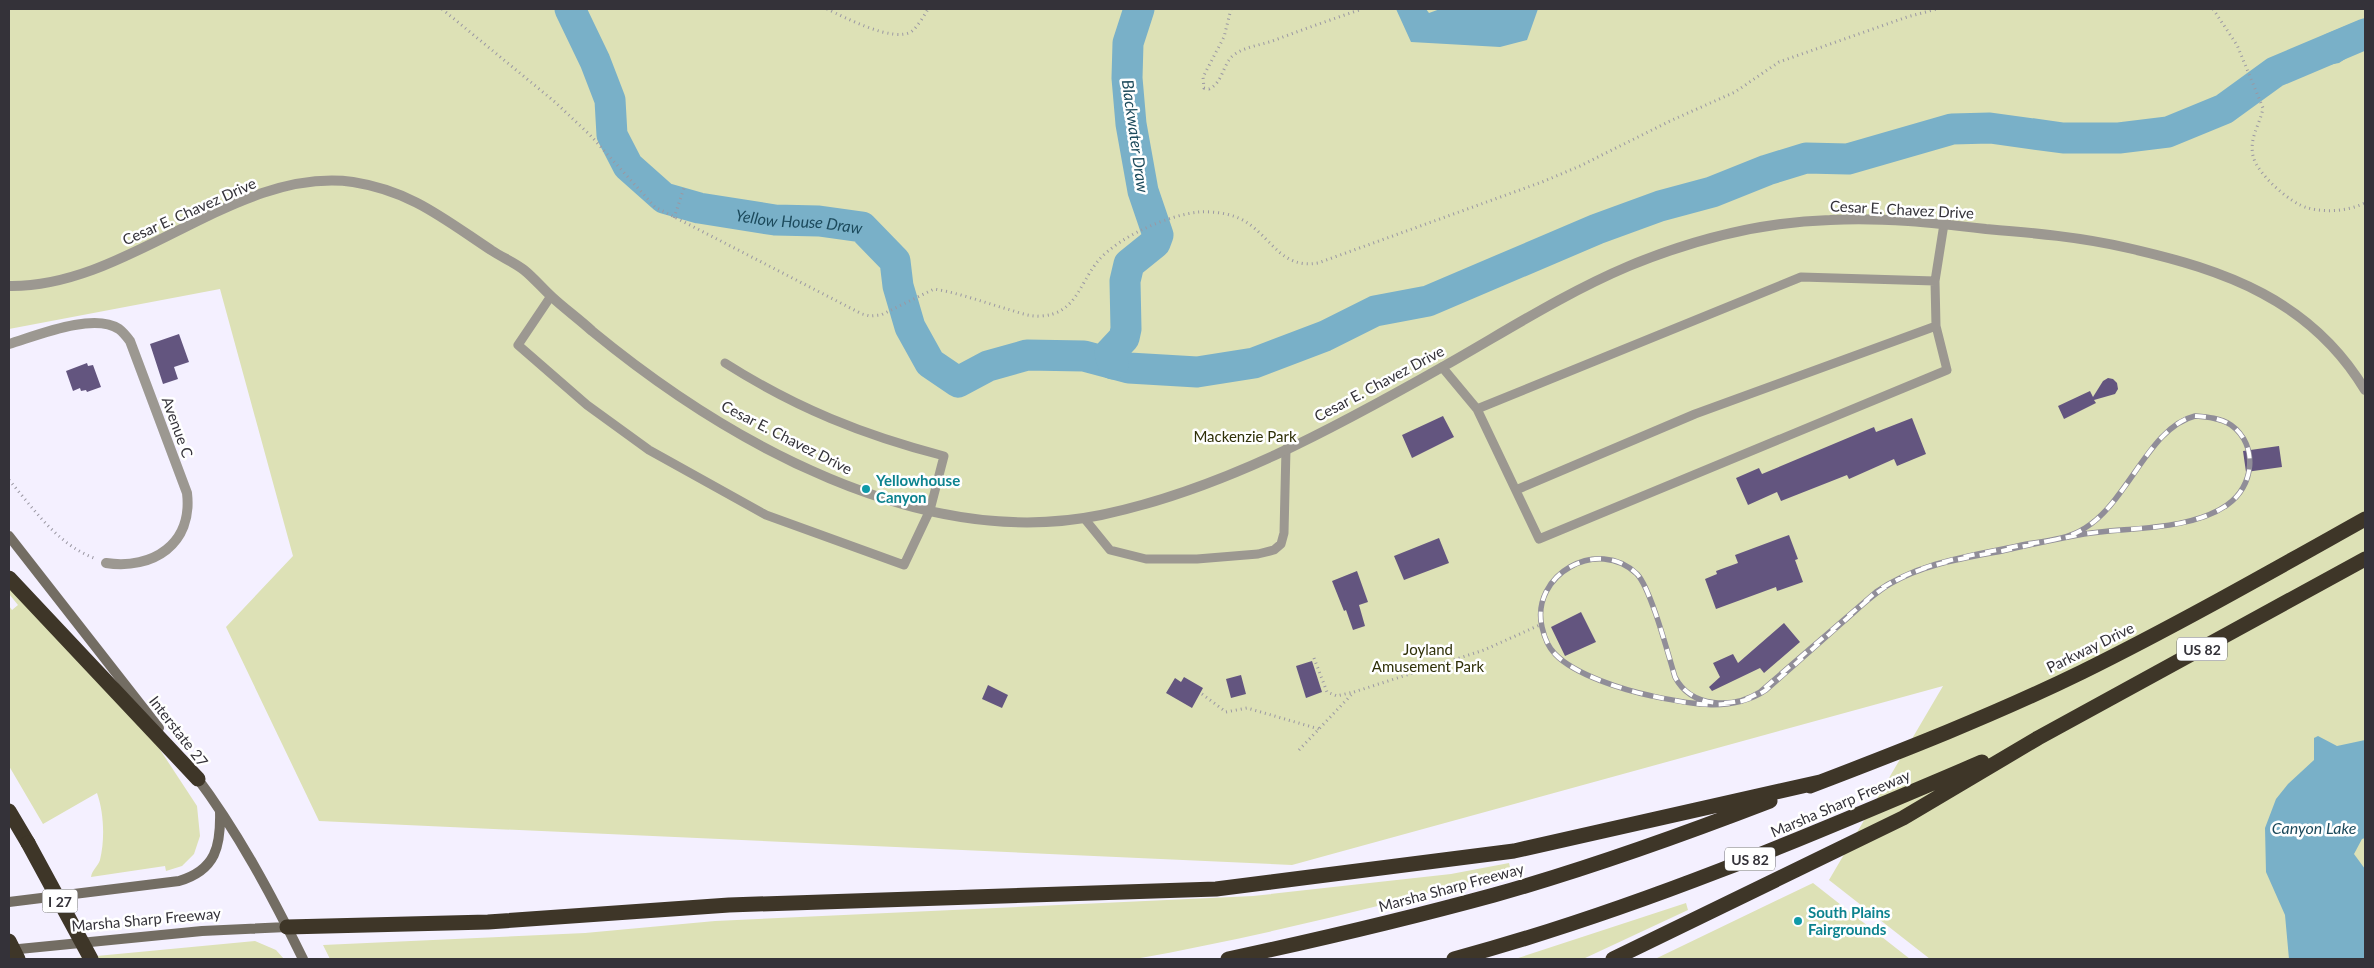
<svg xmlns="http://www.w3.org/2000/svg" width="2374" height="968" viewBox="0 0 2374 968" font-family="Lato,sans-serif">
<rect width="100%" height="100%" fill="#f4f0ff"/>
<path fill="#dde1b6" d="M 9,9 L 2365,9 L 2365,959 L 1930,959 L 1829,880 L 1943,686 L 1292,865 L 319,821 L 226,627 L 293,556 L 220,289 L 9,329 Z
M 9,583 L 155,742 L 197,806 L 200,836 L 194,854 L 182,866 L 166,871 L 165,866 L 91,877 C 92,870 98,866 100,860 C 105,839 104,813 97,793 L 43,824 L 9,766 L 9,606 L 12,610 L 18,605 L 9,594 Z
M 1509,863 L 1511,871 C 1387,905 1262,936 1135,959 L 330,959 L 323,945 L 585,933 L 715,921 L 1253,896 L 1451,874 Z
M 1813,883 L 1910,959 L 1655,959 Z
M 1686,903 L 1688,910 L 1583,959 L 1515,959 Z
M 255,941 L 276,950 L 284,959 L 65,959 Z"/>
<path fill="#79b0c8" d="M 1396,9 L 1426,9 L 1429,13 L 1440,9 L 1538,9 L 1527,40 L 1500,47 L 1411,42 Z
M 2365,18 L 2365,46 L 2339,63 L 2290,72 L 2291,53 L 2326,34 Z
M 2318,736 L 2337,746 L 2365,740 L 2365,838 L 2362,839 L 2354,854 L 2365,869 L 2365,959 L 2289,959 L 2285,915 L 2266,872 L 2265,828 L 2276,799 L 2288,784 L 2314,760 L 2314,738 Z"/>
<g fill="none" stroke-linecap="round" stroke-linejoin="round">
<g stroke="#79b0c8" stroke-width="31">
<path id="s1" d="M 570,9 L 595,61 L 610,100 L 612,135 L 628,166 L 664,198 L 699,208 L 775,220 L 819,221 L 862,227 L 895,261 L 898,286 L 910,327 L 930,363 L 958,382 L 988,366 L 1027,355 L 1084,356 L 1129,368 L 1197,372 L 1254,363 L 1325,336 L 1375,311 L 1428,301 L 1597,229 L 1660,206 L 1712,192 L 1767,170 L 1806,158 L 1848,159 L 1952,129 L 1990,128 L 2063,138 L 2119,138 L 2168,132 L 2224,109 L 2275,72 L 2365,34"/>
<path d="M 1113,364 L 1110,353 L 1124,338 L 1126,329 L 1125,281 L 1129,264 L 1155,243 L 1158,235 L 1143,191 L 1131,124 L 1127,78 L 1128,43 L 1139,9"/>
</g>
</g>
<path fill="#63557f" d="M 179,334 L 189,362 L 174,367 L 178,379 L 163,384 L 150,344 Z
M 87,363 L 88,366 L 93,365 L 101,387 L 87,392 L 86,390 L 81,391 L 80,388 L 73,391 L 66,371 Z
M 2108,378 L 2113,379 L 2117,383 L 2118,389 L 2115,394 L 2094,400 L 2096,403 L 2064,419 L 2058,406 L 2090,391 L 2093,397 L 2103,381 Z
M 1443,416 L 1454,437 L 1412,458 L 1402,435 Z
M 1912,418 L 1926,454 L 1897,466 L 1894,459 L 1849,479 L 1847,475 L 1781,501 L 1777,492 L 1748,505 L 1736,478 L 1759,468 L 1762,474 L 1874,427 L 1876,432 Z
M 2279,446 L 2282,467 L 2246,472 L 2243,451 Z
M 1789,535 L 1798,559 L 1795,560 L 1803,582 L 1777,591 L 1776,587 L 1716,609 L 1705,579 L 1717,574 L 1716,571 L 1738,563 L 1735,555 Z
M 1439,538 L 1449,563 L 1404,580 L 1394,556 Z
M 1357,571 L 1368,602 L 1359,605 L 1365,626 L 1353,630 L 1346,610 L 1344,611 L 1332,581 Z
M 1581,612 L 1596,642 L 1565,656 L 1551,627 Z
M 1784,623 L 1800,642 L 1764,673 L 1760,668 L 1712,691 L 1709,687 L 1720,677 L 1713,663 L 1733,654 L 1738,663 Z
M 1312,661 L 1322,692 L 1306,698 L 1296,666 Z
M 1241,675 L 1246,694 L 1231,698 L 1226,679 Z
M 1184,677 L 1203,688 L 1192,708 L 1166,693 L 1175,678 L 1181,682 Z
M 988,685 L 1008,695 L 1002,708 L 982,699 Z"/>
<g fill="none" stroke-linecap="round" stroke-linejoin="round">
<path stroke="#9b98a3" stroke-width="3" stroke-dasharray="1 4" stroke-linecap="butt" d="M 442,9 L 555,102 L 590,135 L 655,207 L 862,314 L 870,316 L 881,315 L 934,289 C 959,293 983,302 1007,309 C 1018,312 1029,317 1041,316 C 1076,314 1079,284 1098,261 C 1118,237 1168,215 1199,212 C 1215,211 1236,214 1249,224 C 1273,241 1283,269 1318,263 L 1542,182 L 1580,166 L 1670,121 L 1735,92 L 1779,62 L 1907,17 L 1937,9
M 827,9 C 844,17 895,44 912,31 C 918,26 924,16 928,9
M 1231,9 L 1224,37 L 1203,77 L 1204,88 L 1209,89 C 1224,82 1222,63 1235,54 C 1247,46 1262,45 1275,40 C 1304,29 1333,19 1362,9
M 2213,9 L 2237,45 L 2263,108 C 2260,125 2249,137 2253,156 C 2257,174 2291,204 2308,208 C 2327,213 2348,211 2365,203
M 674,218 L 684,188
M 9,480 C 34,509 57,544 94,558
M 1314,658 L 1327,692 L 1337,696 L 1353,692
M 1202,694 L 1226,712 L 1247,708 L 1319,729
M 1299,750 L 1354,692 L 1484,650 L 1542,624"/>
<path stroke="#9c9891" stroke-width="9" d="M 551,296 L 518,345 L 587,405 L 649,450 L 766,515 L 904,565 L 930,510 L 944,456 C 863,435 796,408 725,363
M 1442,367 L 1477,409 L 1801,277 L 1935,281 L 1944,224
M 1477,409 L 1539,539 L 1947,370 L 1936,326 L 1935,281
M 1516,490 L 1695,414 L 1936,326
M 1084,518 L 1110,550 L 1146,559 L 1197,559 L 1258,554 L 1274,550 L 1281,544 L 1284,533 L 1286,449"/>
<path stroke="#9c9891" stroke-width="10" d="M 9,286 C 129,288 235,166 353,182 C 411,191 444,219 491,250 C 501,257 514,262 524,270 C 534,278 543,289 552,297 C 565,309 579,319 592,331 C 727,442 921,552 1101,515 C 1224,489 1338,426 1446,365 C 1506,331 1565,293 1629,266 C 1692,240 1762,222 1830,220 C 1882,217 1935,223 1986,229 C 2034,233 2081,237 2128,248 C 2225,270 2311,300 2365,390
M 9,344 C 36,336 93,312 119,329 C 123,332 127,337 130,341 L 187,493 C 193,544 153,570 106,563"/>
<path stroke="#736d63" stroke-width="10" d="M 9,536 L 159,728
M 195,775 C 238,832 272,896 303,959
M 9,902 L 179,881 C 216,870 221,846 220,811
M 9,950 L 202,931 L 287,927"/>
<path stroke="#3e3628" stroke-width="15" d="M 9,578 L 198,779
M 1810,786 C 1902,751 1994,715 2082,672 C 2179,624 2272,571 2365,519
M 9,811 L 28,843
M 287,927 L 488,922 L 729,905 L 1216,889 L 1514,851 L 1820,782
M 1228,959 C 1317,940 1406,919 1494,895 C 1587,869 1679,836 1770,801
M 1454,959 C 1636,910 1809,836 1982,762
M 1613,959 L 1903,818 L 2038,738 L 2365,559"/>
<g stroke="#908d98" stroke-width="5.5">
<path id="rail" d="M 2195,416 C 2207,417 2220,418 2231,425 C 2259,445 2254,487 2227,505 C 2190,531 2128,527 2084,534 C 2056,539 2029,545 2002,551 C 1965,558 1923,564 1890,584 C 1873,594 1858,609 1843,622 C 1817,645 1792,667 1766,690 C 1732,713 1690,704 1652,696 C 1624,690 1575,675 1555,654 C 1548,647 1544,636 1542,627 C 1530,575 1598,536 1637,574 C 1651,589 1668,654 1675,677 C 1691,708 1733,709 1760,692 L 1876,592 C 1920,561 1976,555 2027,544 C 2047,541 2068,539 2085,528 C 2128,502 2149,427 2195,416 Z"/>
</g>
<use href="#rail" stroke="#fff" stroke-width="4" stroke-dasharray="11" stroke-linecap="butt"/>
<path stroke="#3e3628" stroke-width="15" d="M 28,843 L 91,959
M 9,941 L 18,959"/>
</g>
<g fill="#0f9aa8" stroke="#fff" stroke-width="2">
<circle cx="866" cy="489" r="5"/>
<circle cx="1798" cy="921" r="5"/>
</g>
<g text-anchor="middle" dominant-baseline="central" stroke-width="5" stroke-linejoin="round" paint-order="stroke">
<g fill="#fff" stroke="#717074" stroke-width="1">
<rect x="2177" y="637.5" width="50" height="23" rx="4"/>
<rect x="1725" y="847.5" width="50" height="23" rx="4"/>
<rect x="42.5" y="889.5" width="35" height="23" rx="4"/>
</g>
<g font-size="14" font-weight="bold" fill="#343239">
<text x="2202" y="649">US 82</text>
<text x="1750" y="859">US 82</text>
<text x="60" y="901">I 27</text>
</g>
<g font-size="15" fill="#343239" stroke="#fff">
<text transform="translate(1902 209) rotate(3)">Cesar E. Chavez Drive</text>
<text transform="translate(189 211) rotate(-24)">Cesar E. Chavez Drive</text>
<text transform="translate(1379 383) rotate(-28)">Cesar E. Chavez Drive</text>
<text transform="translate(178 427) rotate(70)">Avenue C</text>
<text transform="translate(787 437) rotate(27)">Cesar E. Chavez Drive</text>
<text transform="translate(2090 647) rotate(-26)">Parkway Drive</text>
<text transform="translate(179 731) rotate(52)">Interstate 27</text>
<text transform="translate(1840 803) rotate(-23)">Marsha Sharp Freeway</text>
<text transform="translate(1451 887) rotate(-15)">Marsha Sharp Freeway</text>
<text transform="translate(146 919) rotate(-5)">Marsha Sharp Freeway</text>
</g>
<g font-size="15" fill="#2f3008" stroke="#fff">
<text x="1245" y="436">Mackenzie Park</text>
<text x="1428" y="649">Joyland<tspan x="1428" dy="17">Amusement Park</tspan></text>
</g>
<g font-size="15" font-weight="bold" fill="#0d838f" stroke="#fff" text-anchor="start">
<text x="876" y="480">Yellowhouse<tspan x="876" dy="17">Canyon</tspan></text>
<text x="1808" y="912">South Plains<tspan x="1808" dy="17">Fairgrounds</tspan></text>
</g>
<g font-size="16" font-style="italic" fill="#1c4a5c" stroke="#fff">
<text transform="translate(1136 136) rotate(82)">Blackwater Draw</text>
<text stroke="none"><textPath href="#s1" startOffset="355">Yellow House Draw</textPath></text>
<text x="2314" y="827">Canyon Lake</text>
</g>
</g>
<rect width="2374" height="968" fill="none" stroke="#343239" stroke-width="20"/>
</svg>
